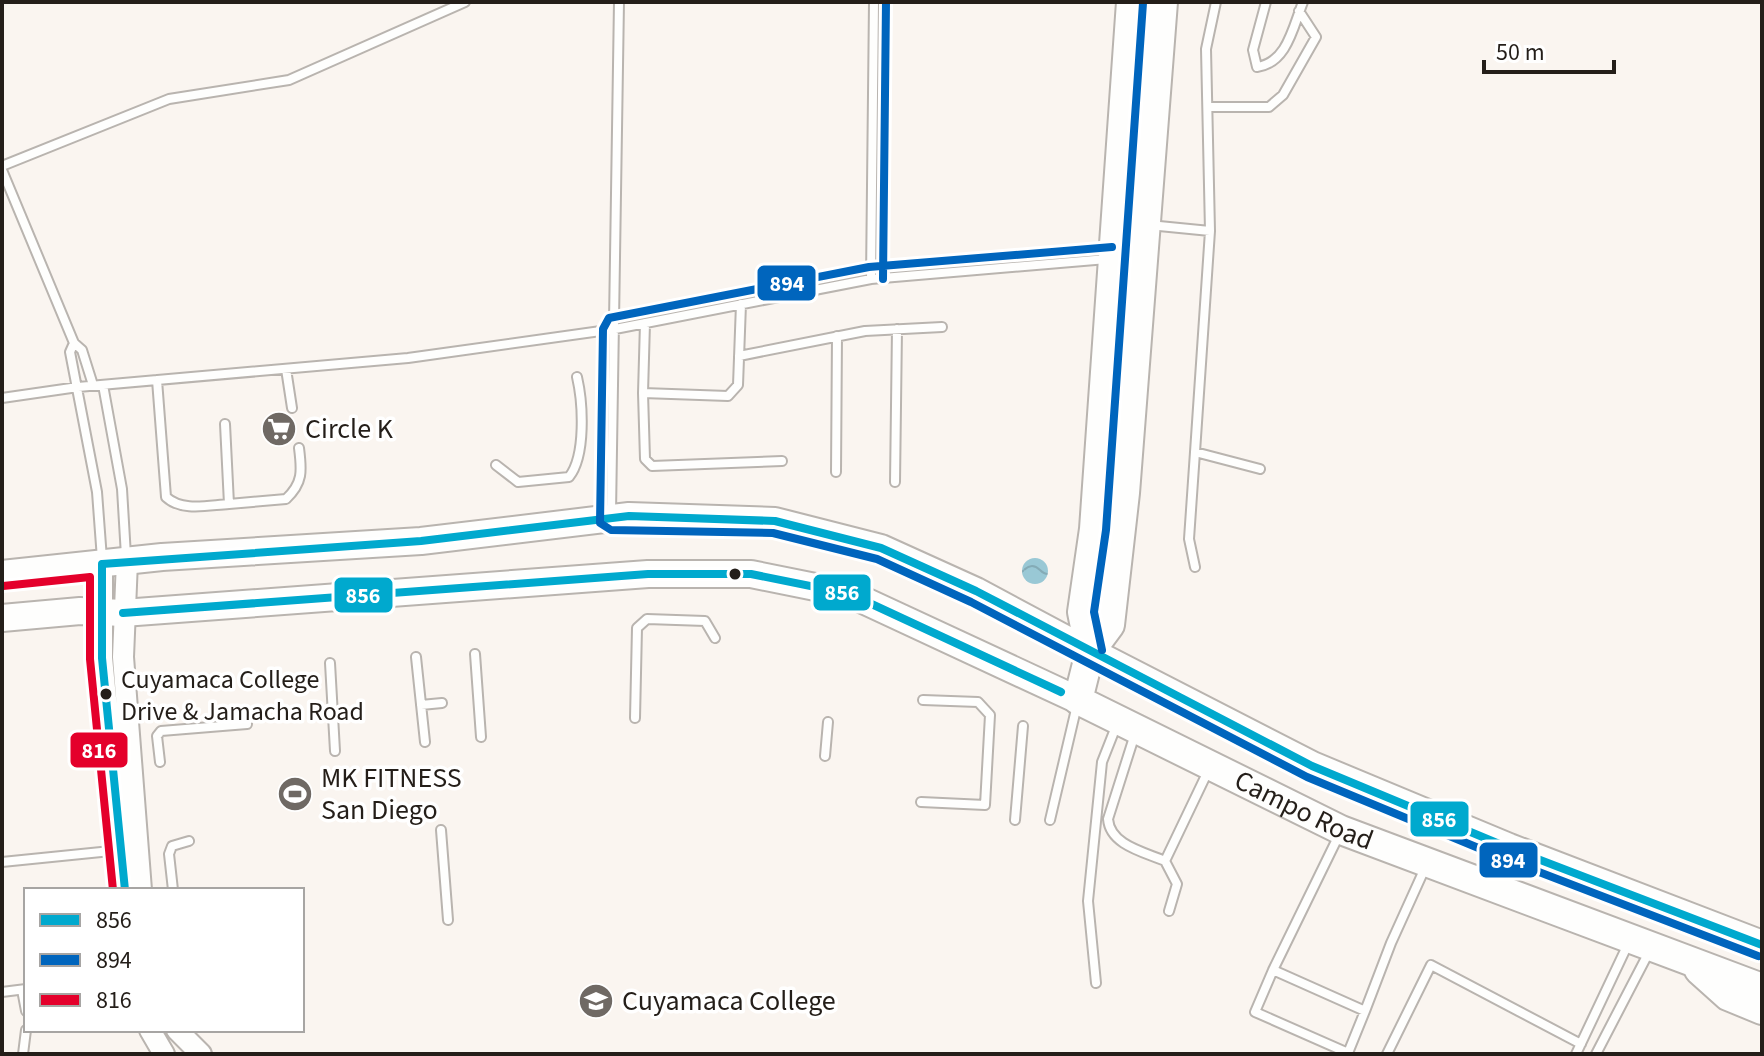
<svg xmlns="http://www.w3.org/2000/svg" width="1764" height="1056" viewBox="0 0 1764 1056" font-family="'Source Sans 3',sans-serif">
<defs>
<pattern id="water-waves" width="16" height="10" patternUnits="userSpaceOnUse" patternTransform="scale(2)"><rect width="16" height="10" fill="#99c8d5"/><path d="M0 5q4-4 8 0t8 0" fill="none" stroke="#84abb6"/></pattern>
</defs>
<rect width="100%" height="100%" fill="#faf5f0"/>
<path fill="url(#water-waves)" d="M1022 571a13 13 0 1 1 26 0a13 13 0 1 1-26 0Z"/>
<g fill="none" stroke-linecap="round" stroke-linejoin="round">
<g stroke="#b9b4af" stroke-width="12">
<path id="service" d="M 1266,2 L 1253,50 L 1257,67 C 1287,63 1293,27 1303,2
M 1208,107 L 1269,107 L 1283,95 L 1316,37 L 1299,11
M 2,166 L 169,99 L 289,80 L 465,2
M 2,170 L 74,343 L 82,350 L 93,385
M 1149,225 L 1210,231 L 1206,49 L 1216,2
M 1210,231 L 1195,452 L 1260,469
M 871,279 L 874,2
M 645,323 L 643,393 L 728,396 L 738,385 L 741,304
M 74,343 L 70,352 L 97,492 L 102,559
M 739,356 L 865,331 L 942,327
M 286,369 L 292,408
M 157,380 L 166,497 C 182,512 209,505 229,504 L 225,424
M 103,385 L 122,489 L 126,556
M 643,393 L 645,459 L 652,466 L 782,461
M 2,398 L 78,387 L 408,358 L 615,329 L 871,279 L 1107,259
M 496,465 L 518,482 L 569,477 C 586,456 583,403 577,377
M 836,472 L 837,336
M 895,482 L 897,329
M 229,504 L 286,499 C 303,483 302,471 299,448
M 611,513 L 619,2
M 1195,567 L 1189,539 L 1195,452
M 475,654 L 481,737
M 416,657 L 425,742
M 330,663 L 335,751
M 421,705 L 442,703
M 635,718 L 637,628 L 647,619 L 705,621 L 715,638
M 1135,734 L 1108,819 C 1110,845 1144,852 1165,861 L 1209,769
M 825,756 L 828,722
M 160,762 L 157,736 L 161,731 L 247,724
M 921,802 L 985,805 L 990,715 L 978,702 L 923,700
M 1015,820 L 1023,726
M 1050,820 L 1077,705
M 441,830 L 448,920
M 1339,835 L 1273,970 L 1365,1011 L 1391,943 L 1425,868
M 1165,861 L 1177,884 L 1169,911
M 2,862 L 121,850
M 173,890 L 169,854 L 172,846 L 189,841
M 1273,970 L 1255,1012 L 1348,1053 L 1365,1011
M 1096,983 L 1088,901 L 1102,762 L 1117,724
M 22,990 L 26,1011
M 2,992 L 26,989
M 23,1054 L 26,1030
M 1387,1054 L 1431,965 L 1581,1044
M 1576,1054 L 1629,942
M 1596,1054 L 1649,952"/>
</g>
<g stroke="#b9b4af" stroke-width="24">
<path id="tertiary" d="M 127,561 L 123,657 L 141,890
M 102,564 L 102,658 L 125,890
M 150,1030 L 164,1054
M 177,1030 L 201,1054"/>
</g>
<g stroke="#b9b4af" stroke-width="30">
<path id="primary" d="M 2,574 L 162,557 L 421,541 L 629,516 L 775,521 L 881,548 L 976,591 L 1090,652
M 2,618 L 80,611 L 123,613 L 648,574 L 751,574 L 850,594 L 1078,700"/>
</g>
<g stroke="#b9b4af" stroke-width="32">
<g id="trunk">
<path d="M 1131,2 L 1094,529 L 1082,612 L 1090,652 L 1312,766 L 1509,848 L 1762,945"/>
<path id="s1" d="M 1163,2 L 1125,493 L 1110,625 L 1090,652 L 1078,700 L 1341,830 L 1762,988"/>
<path d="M 1699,970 L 1728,996 L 1762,1010"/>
</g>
</g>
<use href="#service" stroke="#fefefd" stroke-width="8"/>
<use href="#tertiary" stroke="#fefefd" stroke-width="20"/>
<use href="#primary" stroke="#fefefd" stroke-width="26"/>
<use href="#trunk" stroke="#fefefd" stroke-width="28"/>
<g stroke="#fff" stroke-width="14">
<path id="bus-1" d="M 123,613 L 648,574 L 751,574 L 850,594 L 1061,692
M 125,890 L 102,658 L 102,564 L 421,541 L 629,516 L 775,521 L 881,548 L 976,591 L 1312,766 L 1509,848 L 1762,945"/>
</g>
<g stroke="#fff" stroke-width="14">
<path id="bus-2" d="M 1112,247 L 869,267 L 609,318 L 603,329 L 600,523 L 611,530 L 773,533 L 877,559 L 971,602 L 1307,777 L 1505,859 L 1758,956
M 883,279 L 886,2
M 1102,650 L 1094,612 L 1106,530 L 1143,3"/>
</g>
<g stroke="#fff" stroke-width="14">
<path id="bus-3" d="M 3,586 L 90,577 L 90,659 L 113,890"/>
</g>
<use href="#bus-1" stroke="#00a9ce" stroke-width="8"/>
<use href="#bus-2" stroke="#0065bd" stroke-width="8"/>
<use href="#bus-3" stroke="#e4002b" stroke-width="8"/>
</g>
<defs>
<g id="supermarket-disc" transform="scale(1.8)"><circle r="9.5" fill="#6f6964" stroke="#fff"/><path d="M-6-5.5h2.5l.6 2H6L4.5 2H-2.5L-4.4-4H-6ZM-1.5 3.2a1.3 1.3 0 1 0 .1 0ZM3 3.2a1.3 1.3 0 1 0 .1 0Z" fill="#fff"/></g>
<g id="stadium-disc" transform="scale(1.8)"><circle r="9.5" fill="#6f6964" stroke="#fff"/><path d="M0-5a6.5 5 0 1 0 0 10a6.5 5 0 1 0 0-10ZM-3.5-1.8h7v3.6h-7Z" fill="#fff"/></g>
<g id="university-disc" transform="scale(1.8)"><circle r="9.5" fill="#6f6964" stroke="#fff"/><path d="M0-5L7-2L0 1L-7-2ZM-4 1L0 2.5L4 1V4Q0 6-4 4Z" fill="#fff"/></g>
</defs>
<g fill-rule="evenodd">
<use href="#supermarket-disc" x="279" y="429"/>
<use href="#stadium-disc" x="295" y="794"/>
<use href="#university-disc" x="596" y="1001"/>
</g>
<g fill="#241e19" stroke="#fff" stroke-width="3">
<circle cx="735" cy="574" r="7"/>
<circle cx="106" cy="694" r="7"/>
</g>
<g text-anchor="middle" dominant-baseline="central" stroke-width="7" stroke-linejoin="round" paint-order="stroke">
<g font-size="26" fill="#241e19" stroke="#fff" text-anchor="start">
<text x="121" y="679">Cuyamaca College<tspan x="121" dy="32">Drive &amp; Jamacha Road</tspan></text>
</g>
<g font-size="28" fill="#241e19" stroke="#fff" text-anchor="start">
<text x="305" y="429">Circle K</text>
<text x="321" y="778">MK FITNESS<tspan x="321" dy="32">San Diego</tspan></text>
<text x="622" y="1001">Cuyamaca College</text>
</g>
<g font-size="28" fill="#241e19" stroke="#fff">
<text stroke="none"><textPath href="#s1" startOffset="960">Campo Road</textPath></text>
</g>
</g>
<g stroke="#fff" stroke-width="3">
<rect x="756" y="264" width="61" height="38" rx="8" fill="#0065bd"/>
<rect x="812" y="573" width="60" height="39" rx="8" fill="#00a9ce"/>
<rect x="333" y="576" width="61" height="38" rx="8" fill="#00a9ce"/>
<rect x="69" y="731" width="60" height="38" rx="8" fill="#e4002b"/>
<rect x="1409" y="800" width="61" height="38" rx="8" fill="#00a9ce"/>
<rect x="1478" y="841" width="61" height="38" rx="8" fill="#0065bd"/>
</g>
<g font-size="22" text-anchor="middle" font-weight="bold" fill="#fff">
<text x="787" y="291">894</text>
<text x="842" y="600">856</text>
<text x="363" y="603">856</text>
<text x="99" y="758">816</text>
<text x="1439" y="827">856</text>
<text x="1508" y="868">894</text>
</g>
<rect width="1764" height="1056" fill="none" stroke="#241e19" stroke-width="8"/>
<rect x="24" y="888" width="280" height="144" fill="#ffffff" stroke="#a7a5a3" stroke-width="2"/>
<rect x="40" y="914" width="40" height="12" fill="#00a9ce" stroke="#a7a5a3" stroke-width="2"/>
<text x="96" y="928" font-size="24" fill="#241e19">856</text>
<rect x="40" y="954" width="40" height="12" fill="#0065bd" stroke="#a7a5a3" stroke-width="2"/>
<text x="96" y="968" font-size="24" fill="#241e19">894</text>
<rect x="40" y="994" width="40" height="12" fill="#e4002b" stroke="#a7a5a3" stroke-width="2"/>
<text x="96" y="1008" font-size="24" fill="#241e19">816</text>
<path d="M1484 60v12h130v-12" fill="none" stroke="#241e19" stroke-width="4"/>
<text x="1496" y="60" font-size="24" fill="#241e19" stroke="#ffffff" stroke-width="6" paint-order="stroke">50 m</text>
</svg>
